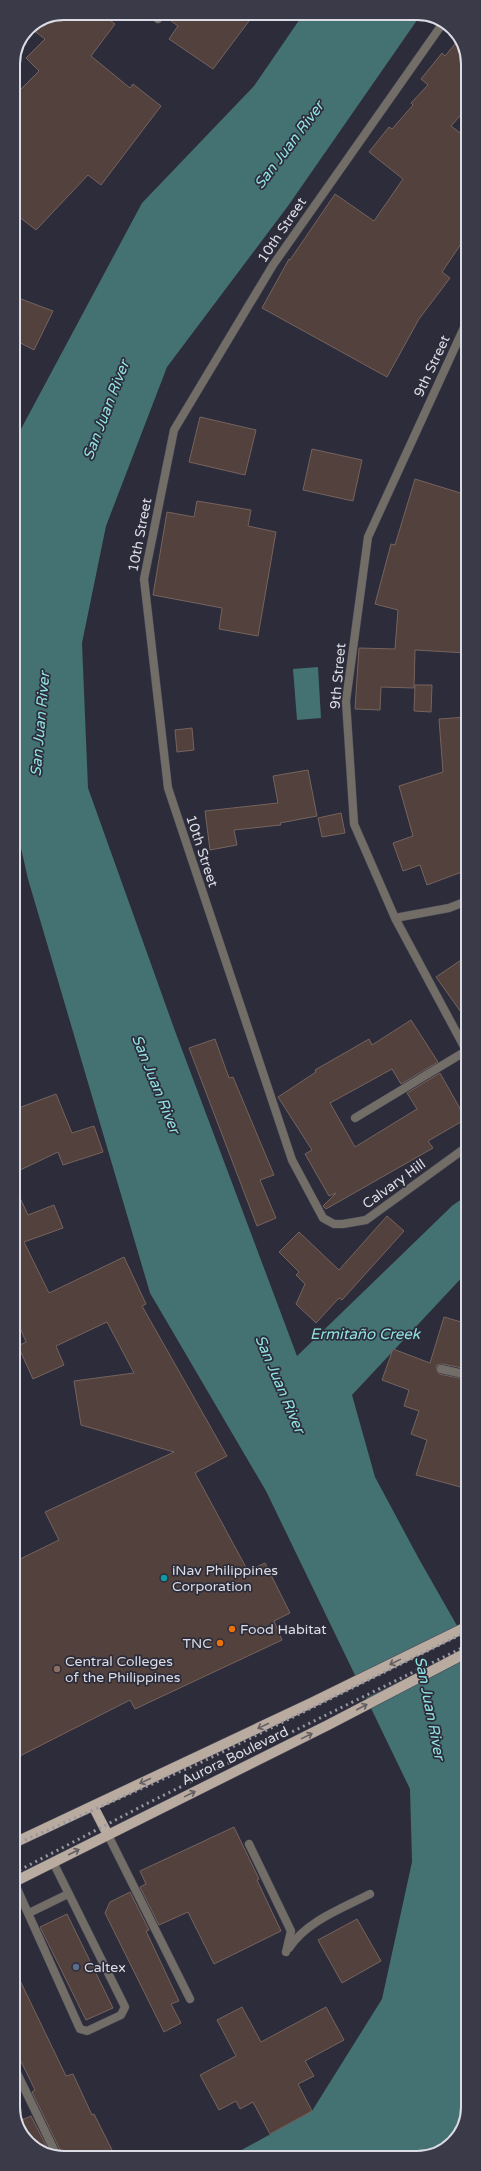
<svg xmlns="http://www.w3.org/2000/svg" width="481" height="2171" viewBox="0 0 481 2171" font-family="'Varela Round',sans-serif">
<rect width="100%" height="100%" fill="#2c2c3a"/>
<path fill="#447171" d="M 304,13 L 422,13 L 288,206 L 167,367 L 106,526 L 82,643 L 88,788 L 175,1031 L 297,1356 L 453,1205 L 468,1195 L 468,1271 L 352,1395 L 375,1477 L 419,1559 L 468,1645 L 468,2107 L 455,2140 L 427,2157 L 229,2157 L 312,2111 L 382,1999 L 412,1862 L 410,1789 L 266,1491 L 150,1293 L 28,879 L 13,813 L 13,444 L 142,203 L 254,86 Z
M 318,667 L 321,718 L 297,720 L 293,669 Z"/>
<path fill="#2c2c3a" d="M 462,1630 L 468,1640 L 468,1648 L 364,1699 L 356,1682 Z"/>
<path fill="#52413c" stroke="#76635e" d="M 64,13 L 100,13 L 115,24 L 91,56 L 130,88 L 133,84 L 161,106 L 101,185 L 88,175 L 36,230 L 13,212 L 13,97 L 39,71 L 26,58 L 45,39 L 29,27 Z
M 160,13 L 255,13 L 213,69 L 169,39 L 178,26 Z
M 459,39 L 467,54 L 467,108 L 451,126 L 467,138 L 467,235 L 442,272 L 450,278 L 419,319 L 387,377 L 262,308 L 289,259 L 290,260 L 335,194 L 374,221 L 403,179 L 369,152 L 389,127 L 392,129 L 413,105 L 411,103 L 428,85 L 421,79 L 442,53 L 445,56 Z
M 13,296 L 53,311 L 34,350 L 13,339 Z
M 200,417 L 256,430 L 245,475 L 189,462 Z
M 312,449 L 362,460 L 353,501 L 303,490 Z
M 415,479 L 467,495 L 467,653 L 415,650 L 414,688 L 381,687 L 380,710 L 355,709 L 359,648 L 395,649 L 398,610 L 375,604 L 391,544 L 395,545 Z
M 197,501 L 251,510 L 248,526 L 276,532 L 258,636 L 219,629 L 222,608 L 153,595 L 167,512 L 194,517 Z
M 415,685 L 432,685 L 431,712 L 414,711 Z
M 467,717 L 467,870 L 427,885 L 420,865 L 403,871 L 393,843 L 413,836 L 399,786 L 443,772 L 439,719 Z
M 192,728 L 194,750 L 177,752 L 175,730 Z
M 308,770 L 317,816 L 280,823 L 281,825 L 234,830 L 237,845 L 210,850 L 205,811 L 278,803 L 273,776 Z
M 341,813 L 345,833 L 322,837 L 318,818 Z
M 467,956 L 468,1011 L 468,1022 L 436,977 Z
M 411,1020 L 438,1062 L 401,1084 L 392,1069 L 330,1103 L 355,1147 L 417,1109 L 407,1093 L 440,1073 L 466,1119 L 428,1141 L 433,1148 L 326,1209 L 323,1206 L 336,1193 L 329,1196 L 305,1154 L 312,1150 L 278,1097 L 316,1072 L 315,1070 L 369,1039 L 372,1045 Z
M 215,1039 L 229,1078 L 233,1077 L 274,1175 L 260,1180 L 276,1218 L 257,1226 L 189,1048 Z
M 56,1094 L 72,1133 L 94,1126 L 103,1152 L 63,1165 L 58,1152 L 14,1173 L 13,1110 Z
M 14,1185 L 28,1215 L 54,1205 L 63,1228 L 24,1242 L 49,1293 L 124,1257 L 146,1304 L 142,1306 L 227,1456 L 195,1473 L 248,1571 L 265,1563 L 290,1613 L 274,1621 L 282,1640 L 135,1709 L 130,1700 L 14,1759 L 14,1562 L 59,1540 L 45,1512 L 174,1452 L 81,1425 L 74,1381 L 134,1373 L 107,1322 L 56,1346 L 64,1365 L 33,1379 L 18,1346 L 26,1342 L 14,1313 Z
M 387,1216 L 404,1231 L 342,1300 L 339,1298 L 316,1323 L 296,1304 L 305,1284 L 296,1275 L 299,1272 L 279,1252 L 299,1232 L 339,1270 Z
M 444,1317 L 468,1324 L 468,1369 L 442,1364 L 437,1365 L 436,1368 L 439,1374 L 468,1380 L 468,1489 L 416,1475 L 427,1440 L 411,1434 L 419,1411 L 404,1406 L 409,1390 L 382,1380 L 393,1349 L 430,1363 Z
M 234,1827 L 259,1879 L 257,1880 L 281,1931 L 214,1964 L 188,1912 L 159,1925 L 140,1887 L 146,1884 L 140,1871 Z
M 130,1892 L 149,1930 L 146,1931 L 179,2001 L 171,2004 L 181,2023 L 164,2032 L 105,1913 L 110,1902 Z
M 67,1914 L 113,2008 L 86,2020 L 40,1927 Z
M 357,1919 L 381,1961 L 342,1983 L 318,1940 Z
M 14,1968 L 66,2076 L 73,2074 L 92,2115 L 94,2114 L 116,2158 L 62,2158 L 62,2154 L 32,2092 L 35,2090 L 14,2047 Z
M 242,2007 L 261,2042 L 326,2007 L 344,2040 L 305,2061 L 314,2076 L 298,2084 L 312,2111 L 270,2134 L 253,2102 L 240,2109 L 236,2101 L 219,2110 L 200,2075 L 236,2056 L 217,2020 Z
M 31,2116 L 50,2153 L 30,2145 L 17,2122 Z"/>
<g fill="none" stroke-linecap="round" stroke-linejoin="round">
<g stroke="#484855" stroke-width="9">
<path id="service" d="M 151,13 L 158,19
M 355,1118 L 466,1051
M 108,1835 L 190,1999
M 249,1844 L 291,1931 L 286,1952
M 14,1882 L 80,2029 L 87,2031 L 121,2015 L 125,2007 L 53,1862
M 29,1913 L 68,1894
M 289,1948 C 307,1921 341,1909 370,1894
M 14,2067 L 57,2156"/>
</g>
<g stroke="#484855" stroke-width="9">
<path id="minor" d="M 443,23 L 273,265 L 174,430 L 144,579 L 168,788 L 292,1160 L 323,1218 L 334,1224 L 343,1224 L 366,1220 L 468,1146
M 467,321 L 368,537 L 346,701 L 354,824 L 395,918 L 468,1054
M 395,918 L 449,908 L 467,901
M 441,1369 L 468,1375
M 14,1386 L 16,1401 L 14,1439"/>
</g>
<g stroke="#484855" stroke-width="11">
<path id="primary" d="M 93,1806 L 108,1835
M 14,1843 L 311,1703 L 468,1626
M 14,1882 L 328,1725 L 468,1652"/>
</g>
<use href="#service" stroke="#736d68" stroke-width="8"/>
<use href="#minor" stroke="#736d68" stroke-width="8"/>
<use href="#primary" stroke="#b9aba0" stroke-width="10"/>
<path stroke="#9797a2" stroke-width="3" stroke-dasharray="2 4" stroke-linecap="butt" d="M 14,1845 L 204,1761 L 468,1631
M 14,1873 L 148,1803 L 468,1645"/>
</g>
<defs><path id="oneway-shaft" d="M-6 0H5M1.5-3L5.5 0L1.5 3" fill="none" stroke-width="1.6" stroke-linecap="round" stroke-linejoin="round"/></defs>
<g stroke="#645f63">
<use href="#oneway-shaft" transform="translate(395 1662) rotate(154)"/>
<use href="#oneway-shaft" transform="translate(362 1707) rotate(-28)"/>
<use href="#oneway-shaft" transform="translate(263 1726) rotate(155)"/>
<use href="#oneway-shaft" transform="translate(307 1736) rotate(-26)"/>
<use href="#oneway-shaft" transform="translate(145 1781) rotate(155)"/>
<use href="#oneway-shaft" transform="translate(190 1794) rotate(-26)"/>
<use href="#oneway-shaft" transform="translate(74 1852) rotate(-27)"/>
</g>
<circle fill="#0f9aa8" stroke="#2c2c3a" stroke-width="1.5" cx="164" cy="1578" r="4"/>
<g fill="#e8710a" stroke="#2c2c3a" stroke-width="1.5">
<circle cx="232" cy="1629" r="4"/>
<circle cx="220" cy="1643" r="4"/>
</g>
<circle fill="#8d6e63" stroke="#2c2c3a" stroke-width="1.5" cx="57" cy="1669" r="4"/>
<circle fill="#5c6f8a" stroke="#2c2c3a" stroke-width="1.5" cx="76" cy="1967" r="4"/>
<g text-anchor="middle" dominant-baseline="central" stroke-width="3.5" stroke-linejoin="round" paint-order="stroke">
<g font-size="14" fill="#dbdce5" stroke="#2c2c3a">
<text transform="translate(282 230) rotate(-56)">10th Street</text>
<text transform="translate(432 366) rotate(-65)">9th Street</text>
<text transform="translate(140 535) rotate(-79)">10th Street</text>
<text transform="translate(338 676) rotate(-85)">9th Street</text>
<text transform="translate(202 851) rotate(72)">10th Street</text>
<text transform="translate(394 1184) rotate(-36)">Calvary Hill</text>
<text transform="translate(235 1756) rotate(-26)">Aurora Boulevard</text>
</g>
<g font-size="14" fill="#dbdce5" stroke="#2c2c3a" text-anchor="start">
<text x="172" y="1570">iNav Philippines<tspan x="172" dy="16">Corporation</tspan></text>
<text x="240" y="1629">Food Habitat</text>
<text x="212" y="1643" text-anchor="end">TNC</text>
<text x="65" y="1661">Central Colleges<tspan x="65" dy="16">of the Philippines</tspan></text>
<text x="84" y="1967">Caltex</text>
</g>
<g font-size="15" font-style="italic" fill="#90e2e2" stroke="#2c2c3a">
<text transform="translate(289 145) rotate(-53)">San Juan River</text>
<text transform="translate(106 410) rotate(-69)">San Juan River</text>
<text transform="translate(40 724) rotate(-85)">San Juan River</text>
<text transform="translate(156 1084) rotate(68)">San Juan River</text>
<text x="365" y="1334">Ermitaño Creek</text>
<text transform="translate(280 1384) rotate(67)">San Juan River</text>
<text transform="translate(430 1708) rotate(79)">San Juan River</text>
</g>
</g>
<path d="M0 0H481V2171H0ZM64 20H417A44 44 0 0 1 461 64V2107A44 44 0 0 1 417 2151H64A44 44 0 0 1 20 2107V64A44 44 0 0 1 64 20Z" fill="#3a3a48" fill-rule="evenodd"/>
<path fill="none" stroke="#dbdce5" stroke-width="2" d="M64 20H417A44 44 0 0 1 461 64V2107A44 44 0 0 1 417 2151H64A44 44 0 0 1 20 2107V64A44 44 0 0 1 64 20Z"/>
</svg>
